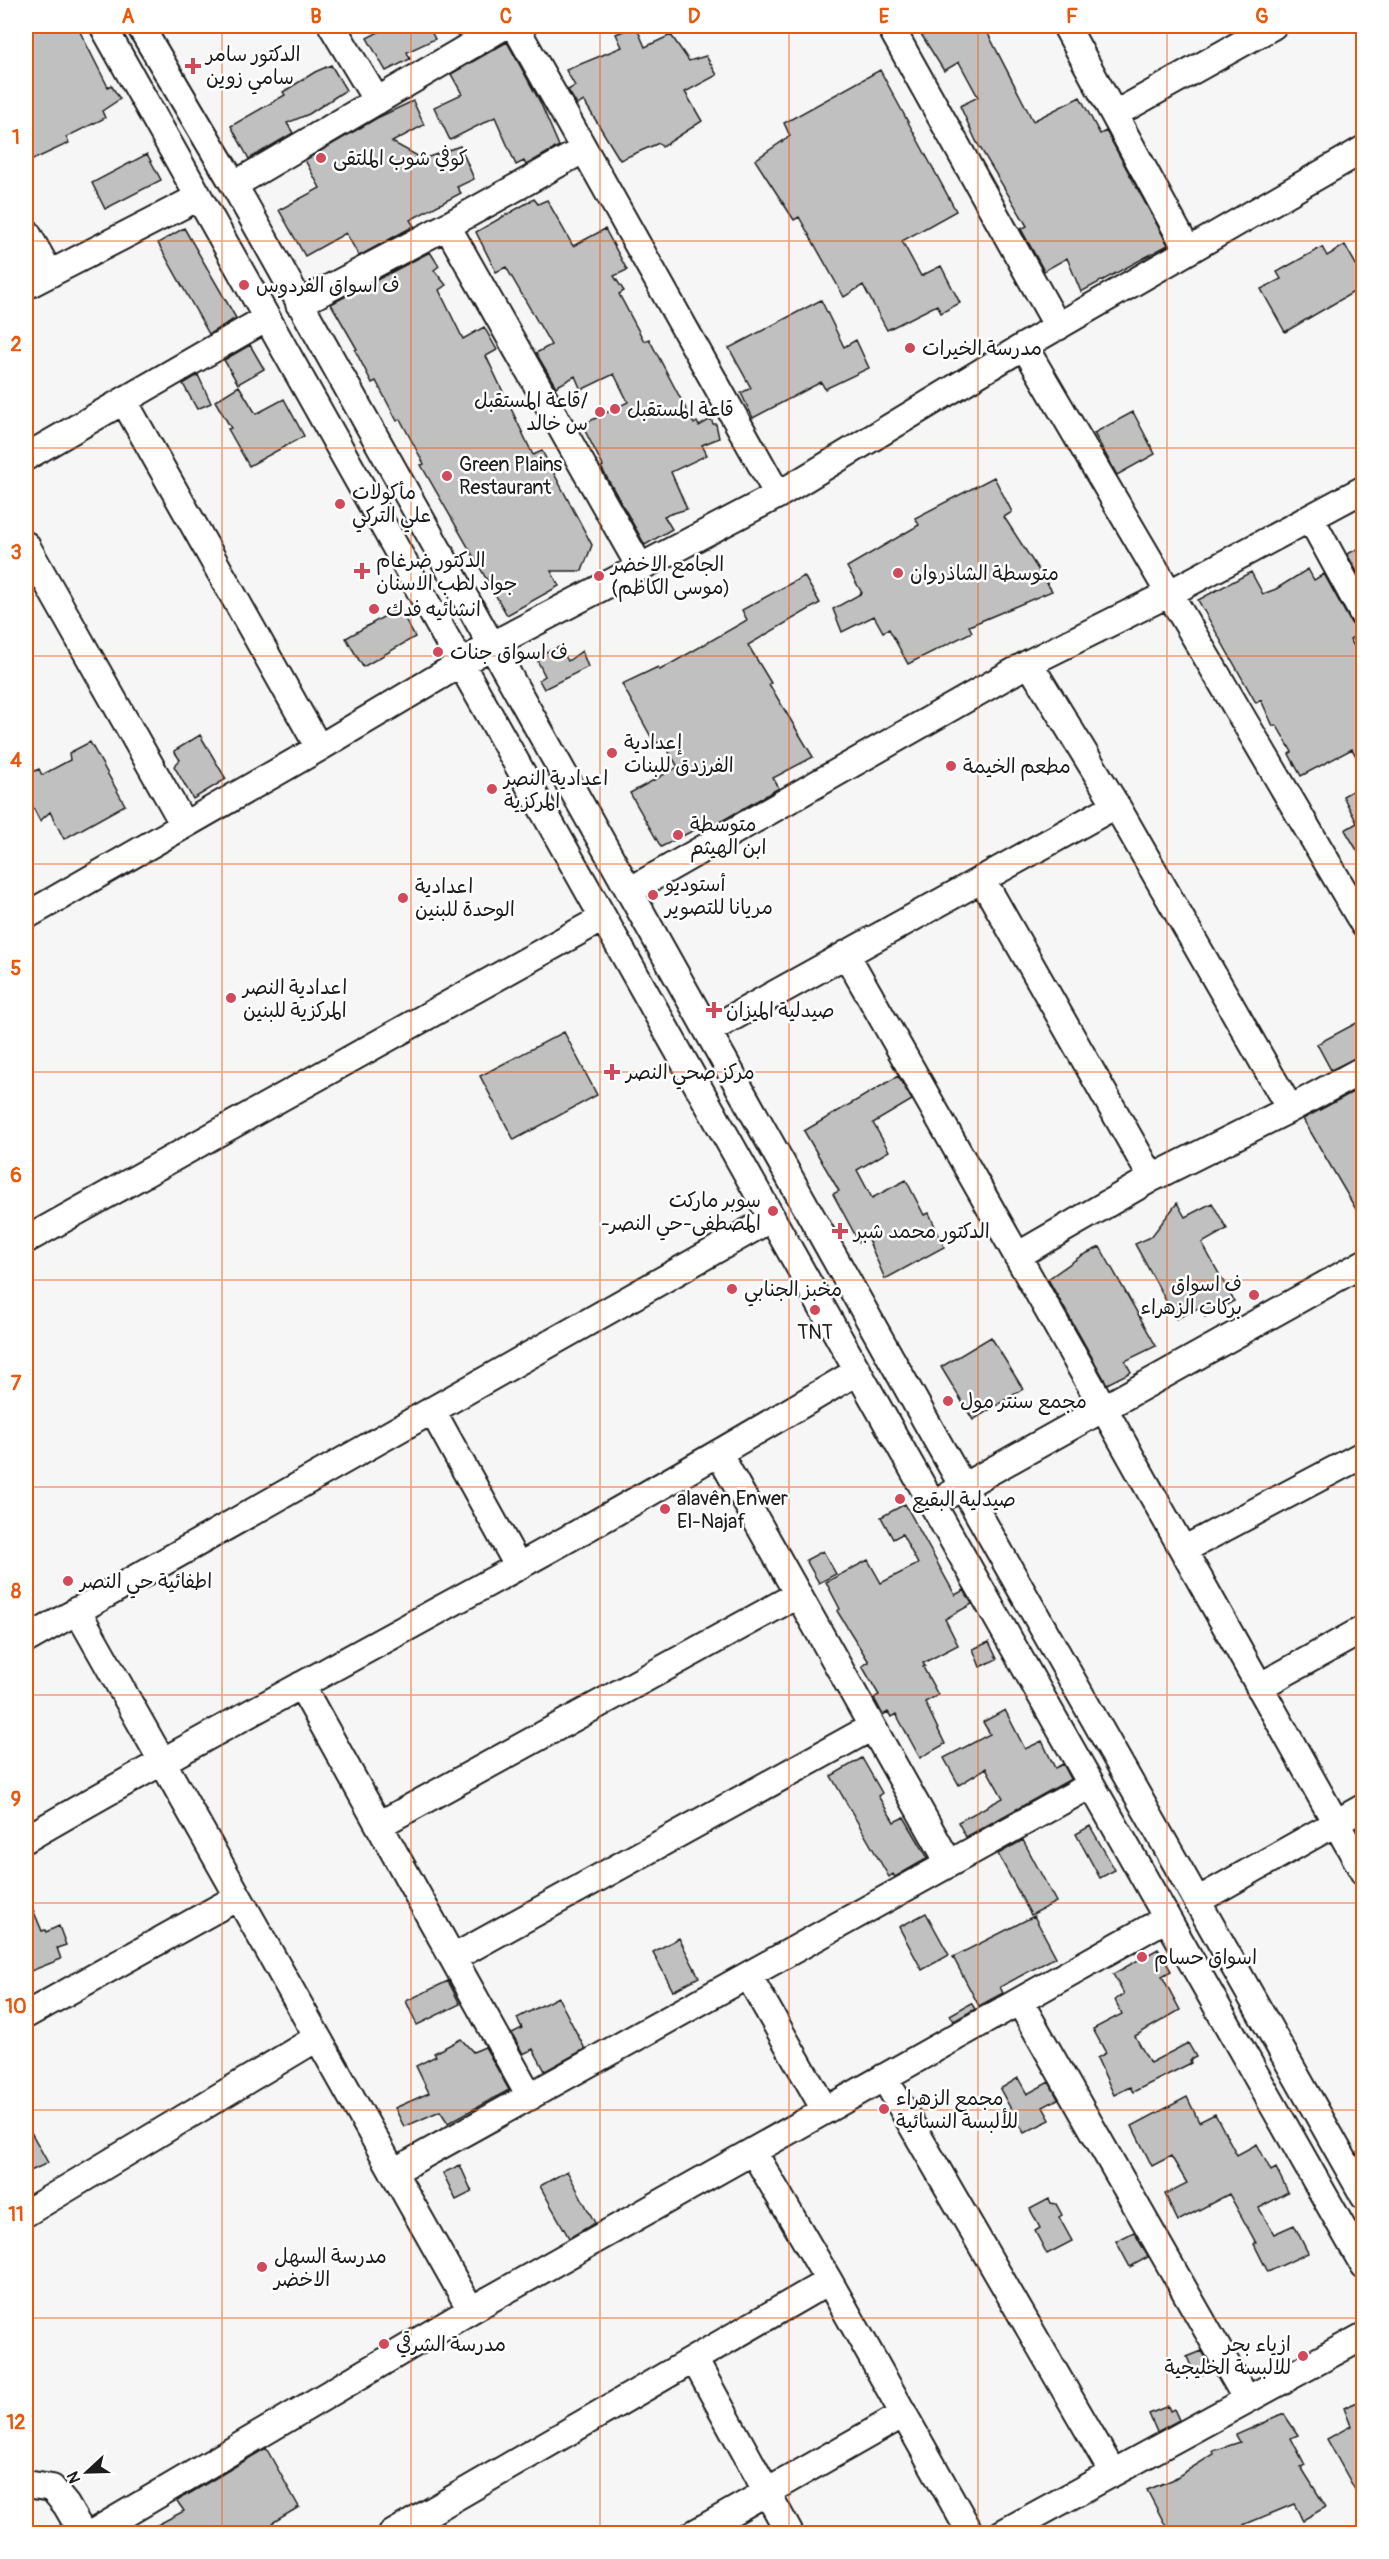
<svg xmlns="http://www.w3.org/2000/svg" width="1389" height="2559" viewBox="0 0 1389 2559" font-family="Pangolin,'Playpen Sans Arabic',sans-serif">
<rect width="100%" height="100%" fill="#f6f6f6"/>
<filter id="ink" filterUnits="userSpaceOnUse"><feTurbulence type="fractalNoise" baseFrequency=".0167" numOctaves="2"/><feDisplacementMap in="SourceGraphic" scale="12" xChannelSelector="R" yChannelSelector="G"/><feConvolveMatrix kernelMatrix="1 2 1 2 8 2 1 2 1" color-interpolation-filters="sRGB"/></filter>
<g filter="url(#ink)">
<path fill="#c0c0c0" stroke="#1c1c1c" stroke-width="1.5" d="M 34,26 L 77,26 L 108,87 L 111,85 L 120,99 L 102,111 L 105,118 L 66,137 L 69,143 L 26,163 L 26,29 Z
M 390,26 L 428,26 L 435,39 L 407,52 L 410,59 L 386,71 L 367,38 Z
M 636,26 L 645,47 L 671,35 L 689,61 L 706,56 L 717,75 L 685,92 L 702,121 L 662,147 L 659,143 L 620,160 L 584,101 L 577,105 L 568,90 L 575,86 L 566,70 L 622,47 L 616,34 Z
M 938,26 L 957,26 L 961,33 L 972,26 L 984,26 L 1033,121 L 1080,97 L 1100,134 L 1106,131 L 1168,245 L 1081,292 L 1067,258 L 1044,271 L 1021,229 L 1027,226 L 976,141 L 960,106 L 978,97 L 959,62 L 944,71 L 921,34 Z
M 507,42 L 540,102 L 559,146 L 526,165 L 524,161 L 516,165 L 495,117 L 450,140 L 434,107 L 462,94 L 451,74 Z
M 331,65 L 346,90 L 309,114 L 287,123 L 293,133 L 249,159 L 231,126 L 285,95 L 283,92 L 315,72 Z
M 880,70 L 956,211 L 902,241 L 921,276 L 941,266 L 960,303 L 941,313 L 937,305 L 887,330 L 863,285 L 844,297 L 799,217 L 794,220 L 755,160 L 790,136 L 784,123 Z
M 413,101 L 424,125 L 392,142 L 423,159 L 460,146 L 474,179 L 457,187 L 461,193 L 410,220 L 414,226 L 359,256 L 346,233 L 305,256 L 279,210 L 320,188 L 305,160 L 377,118 Z
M 147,154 L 161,180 L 105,209 L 92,183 Z
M 534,199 L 538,204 L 547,200 L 573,246 L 605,229 L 627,270 L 614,276 L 624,291 L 619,294 L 644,341 L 649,339 L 694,424 L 697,422 L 699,426 L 711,419 L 713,424 L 716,424 L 719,438 L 702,445 L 707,455 L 671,472 L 687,509 L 664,516 L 672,529 L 645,545 L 601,467 L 603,466 L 582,425 L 628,402 L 614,374 L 581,390 L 575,376 L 556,387 L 536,353 L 551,345 L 506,267 L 496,272 L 476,232 Z
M 184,228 L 236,318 L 209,334 L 158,243 Z
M 1345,245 L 1364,279 L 1364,286 L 1285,332 L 1261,289 L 1281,279 L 1277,272 L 1322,247 L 1327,256 Z
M 430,252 L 439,266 L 434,270 L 446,285 L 439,290 L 463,339 L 484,327 L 497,350 L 486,356 L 533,455 L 542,451 L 592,545 L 582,571 L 551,571 L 559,586 L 507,615 L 421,465 L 424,464 L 400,419 L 397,421 L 376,381 L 372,383 L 355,350 L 357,349 L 331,304 Z
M 821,300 L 844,347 L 856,340 L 869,368 L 825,389 L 821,382 L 753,418 L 741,393 L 751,388 L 729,348 Z
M 250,345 L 264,369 L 238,384 L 224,360 Z
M 198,375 L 211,403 L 197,409 L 183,384 Z
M 239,386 L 256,414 L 284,399 L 304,436 L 249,466 L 228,429 L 231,428 L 215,401 Z
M 1133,412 L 1155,454 L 1117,475 L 1094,433 Z
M 994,477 L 1012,512 L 1004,517 L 1052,591 L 969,626 L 972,632 L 908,664 L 889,629 L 883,632 L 874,616 L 842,632 L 833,609 L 862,593 L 847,567 L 919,525 L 915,518 Z
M 1364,546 L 1364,584 L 1347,554 Z
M 1308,569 L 1314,580 L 1324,574 L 1351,623 L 1356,628 L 1363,631 L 1350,639 L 1364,665 L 1364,771 L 1352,749 L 1301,776 L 1289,754 L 1292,752 L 1277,726 L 1273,726 L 1261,700 L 1256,703 L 1198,600 L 1251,572 L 1263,594 L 1276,589 Z
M 804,576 L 820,603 L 748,645 L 771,683 L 769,684 L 813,757 L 773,778 L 779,788 L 713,826 L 710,822 L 661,847 L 630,793 L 678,767 L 662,740 L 655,744 L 622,684 L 658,667 L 660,670 L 747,620 L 742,610 Z
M 399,608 L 415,637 L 363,667 L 346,638 Z
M 560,647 L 568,661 L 582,651 L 588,667 L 544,689 L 539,680 L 545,676 L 535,656 Z
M 200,735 L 226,779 L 193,799 L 174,766 L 180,760 L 174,751 Z
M 90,742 L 125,805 L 64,839 L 50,812 L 40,821 L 26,794 L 26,775 L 39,769 L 42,775 L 70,760 L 69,753 Z
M 1364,784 L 1364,862 L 1345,830 L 1357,823 L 1343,796 Z
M 1364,1019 L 1364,1054 L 1331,1070 L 1317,1044 Z
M 564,1032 L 597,1095 L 514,1140 L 480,1076 Z
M 898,1076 L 912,1100 L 873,1123 L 889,1151 L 857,1170 L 872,1198 L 906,1180 L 924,1215 L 929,1213 L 944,1247 L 885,1279 L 867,1237 L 859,1242 L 833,1194 L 839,1191 L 804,1131 Z
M 1364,1086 L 1364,1223 L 1303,1119 Z
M 1177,1203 L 1185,1217 L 1212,1203 L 1227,1229 L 1202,1243 L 1234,1301 L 1205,1317 L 1200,1307 L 1176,1319 L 1135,1244 L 1151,1237 Z
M 1100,1247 L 1156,1346 L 1125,1361 L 1131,1372 L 1107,1384 L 1048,1279 L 1081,1256 Z
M 991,1337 L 1023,1389 L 973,1420 L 941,1367 Z
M 905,1504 L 955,1595 L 964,1590 L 972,1604 L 945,1619 L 958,1645 L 923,1663 L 925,1666 L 923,1667 L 938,1695 L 925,1702 L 945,1744 L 920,1758 L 896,1714 L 891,1717 L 888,1712 L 883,1715 L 874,1698 L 879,1695 L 862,1666 L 869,1662 L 837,1611 L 840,1609 L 826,1582 L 868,1560 L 881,1583 L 918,1564 L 902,1534 L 893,1539 L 881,1517 Z
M 823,1551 L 836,1574 L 819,1583 L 806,1560 Z
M 989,1642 L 997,1659 L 980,1667 L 973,1649 Z
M 1005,1710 L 1025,1749 L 1042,1741 L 1055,1768 L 1063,1764 L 1071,1779 L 966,1837 L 958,1822 L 1003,1798 L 986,1768 L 959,1785 L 944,1758 L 990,1734 L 983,1722 Z
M 862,1758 L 882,1793 L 878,1796 L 894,1822 L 904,1817 L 928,1858 L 895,1877 L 893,1874 L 889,1877 L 831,1776 Z
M 1090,1826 L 1115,1870 L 1100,1878 L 1076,1834 Z
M 1023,1840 L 1056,1902 L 1031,1915 L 998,1854 Z
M 26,1893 L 42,1931 L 45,1930 L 46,1932 L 59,1926 L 66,1945 L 57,1948 L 61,1959 L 26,1973 Z
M 926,1913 L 949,1955 L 922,1970 L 899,1927 Z
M 1034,1916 L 1056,1957 L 1000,1987 L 1003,1993 L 979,2006 L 953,1957 Z
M 679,1938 L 699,1977 L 673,1991 L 653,1952 Z
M 1158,1949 L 1171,1971 L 1162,1976 L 1180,2010 L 1135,2036 L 1150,2063 L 1188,2043 L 1196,2057 L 1190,2060 L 1191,2063 L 1133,2092 L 1130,2087 L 1114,2095 L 1097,2058 L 1106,2053 L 1093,2029 L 1122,2014 L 1115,2000 L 1124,1994 L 1113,1974 Z
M 448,1981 L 460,2004 L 417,2025 L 406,2001 Z
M 558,1997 L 585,2049 L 545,2071 L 533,2049 L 523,2054 L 512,2033 L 522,2028 L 517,2018 Z
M 971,2003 L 975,2009 L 954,2021 L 950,2015 Z
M 461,2039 L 473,2052 L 485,2047 L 509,2090 L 448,2123 L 440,2111 L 404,2127 L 395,2108 L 429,2093 L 416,2066 L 436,2056 L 434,2053 Z
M 1018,2078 L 1027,2094 L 1049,2082 L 1058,2099 L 1043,2107 L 1050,2120 L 1024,2133 L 1000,2089 Z
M 1187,2097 L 1199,2122 L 1215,2114 L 1237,2155 L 1257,2144 L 1271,2171 L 1276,2168 L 1288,2192 L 1259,2208 L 1274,2234 L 1294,2225 L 1308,2253 L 1268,2272 L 1254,2244 L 1256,2243 L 1229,2194 L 1178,2221 L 1165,2194 L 1187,2183 L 1171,2156 L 1152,2166 L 1132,2126 Z
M 26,2123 L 48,2163 L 26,2173 Z
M 460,2165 L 472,2192 L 456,2200 L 443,2173 Z
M 567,2171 L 595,2223 L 569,2238 L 540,2186 Z
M 1049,2199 L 1051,2203 L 1056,2204 L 1062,2215 L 1059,2217 L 1072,2241 L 1047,2254 L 1035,2231 L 1040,2228 L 1030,2209 Z
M 1134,2232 L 1148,2257 L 1130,2267 L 1116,2241 Z
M 1202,2351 L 1213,2370 L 1196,2377 L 1187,2357 Z
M 1364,2399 L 1364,2506 L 1327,2439 L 1351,2426 L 1344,2408 Z
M 1168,2406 L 1170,2411 L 1174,2409 L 1179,2420 L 1157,2432 L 1149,2414 Z
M 1284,2414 L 1298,2435 L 1291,2438 L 1305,2465 L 1301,2467 L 1326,2507 L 1303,2520 L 1294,2504 L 1236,2528 L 1239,2534 L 1170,2534 L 1147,2490 L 1172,2480 L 1214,2454 L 1213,2451 L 1240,2442 L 1236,2435 Z
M 266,2448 L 299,2507 L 272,2523 L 278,2534 L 140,2534 L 184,2511 L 177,2501 Z"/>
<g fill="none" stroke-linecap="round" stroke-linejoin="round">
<g stroke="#1c1c1c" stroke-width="30">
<path id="minor" d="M 103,26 L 907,1459 L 1364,2266
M 140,26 L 234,185 L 936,1439 L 1364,2196
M 332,26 L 377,101
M 515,26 L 778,495
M 890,26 L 1058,327
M 1066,26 L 1188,251
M 1115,114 L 1273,26
M 234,185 L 504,26
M 447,226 L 640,567
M 26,231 L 50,274
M 26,286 L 199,197
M 299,304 L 447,226 L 583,150
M 1024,346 L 1364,925
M 124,401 L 319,748
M 26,457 L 267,318
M 1311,519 L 1364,616
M 26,545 L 184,825
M 1029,663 L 1116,805 L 1290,1109
M 982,879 L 1152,1178
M 629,891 L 1029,663 L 1170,593 L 1364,489
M 26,916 L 319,748 L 492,645 L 778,495 L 1024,346 L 1364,149
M 846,954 L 1103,1407 L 1364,1873
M 708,1031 L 1116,805
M 26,1240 L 603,918
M 1017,1256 L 1152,1178 L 1290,1109 L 1364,1069
M 432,1410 L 518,1566
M 719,1454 L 949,1863
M 950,1494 L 1364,1263
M 1183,1550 L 1364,1454
M 77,1610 L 471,2310
M 26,1640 L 772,1218
M 301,1685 L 530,2097
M 1259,1687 L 1364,1629
M 379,1825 L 797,1595
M 26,1839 C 161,1760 299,1687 437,1611 C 579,1534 719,1454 858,1371
M 1197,1901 L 1364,1807
M 453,1958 L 872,1727
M 748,1975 L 825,2110
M 1020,2002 L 1247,2400
M 26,2015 L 238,1897
M 884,2077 L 1113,2473
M 753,2151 L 829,2281 L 971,2534
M 393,2172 L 1091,1785
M 26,2213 L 317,2038
M 694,2359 L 790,2534
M 26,2484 L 52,2488 L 66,2505 L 83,2534
M 91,2534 L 471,2310 L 1167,1918
M 392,2534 L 829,2281
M 693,2534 L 904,2414
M 1001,2534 L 1364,2336"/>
</g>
<use href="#minor" stroke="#fff" stroke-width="26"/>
</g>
</g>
<path fill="none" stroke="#e8590c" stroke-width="1.5" stroke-opacity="0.55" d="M 222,26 L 222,2534M 411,26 L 411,2534M 600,26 L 600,2534M 789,26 L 789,2534M 978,26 L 978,2534M 1167,26 L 1167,2534M 26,241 L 1364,241M 26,448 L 1364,448M 26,656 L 1364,656M 26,864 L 1364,864M 26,1072 L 1364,1072M 26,1280 L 1364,1280M 26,1487 L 1364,1487M 26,1695 L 1364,1695M 26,1903 L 1364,1903M 26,2110 L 1364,2110M 26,2318 L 1364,2318"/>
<g fill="#d1495b" stroke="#fff" stroke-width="2">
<path d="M190 57h6v6h6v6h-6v6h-6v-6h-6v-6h6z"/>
<circle cx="321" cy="158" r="6"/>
<circle cx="244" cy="285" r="6"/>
<circle cx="910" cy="348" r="6"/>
<circle cx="615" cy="409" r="6"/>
<circle cx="600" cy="412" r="6"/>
<circle cx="447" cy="476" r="6"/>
<circle cx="340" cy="504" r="6"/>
<path d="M359 562h6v6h6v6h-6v6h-6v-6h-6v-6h6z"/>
<circle cx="898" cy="573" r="6"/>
<circle cx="599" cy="576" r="6"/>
<circle cx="374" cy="609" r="6"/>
<circle cx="438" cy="652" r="6"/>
<circle cx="612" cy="753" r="6"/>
<circle cx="951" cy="766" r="6"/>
<circle cx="492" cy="789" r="6"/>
<circle cx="678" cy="835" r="6"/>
<circle cx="653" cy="895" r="6"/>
<circle cx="403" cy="898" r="6"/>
<circle cx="231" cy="998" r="6"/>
<path d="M711 1001h6v6h6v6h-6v6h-6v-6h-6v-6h6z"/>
<path d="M609 1063h6v6h6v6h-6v6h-6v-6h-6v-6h6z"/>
<circle cx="773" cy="1211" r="6"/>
<path d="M837 1222h6v6h6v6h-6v6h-6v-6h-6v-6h6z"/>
<circle cx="732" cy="1289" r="6"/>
<circle cx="1254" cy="1295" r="6"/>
<circle cx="815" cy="1310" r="6"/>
<circle cx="948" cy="1401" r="6"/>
<circle cx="900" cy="1499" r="6"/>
<circle cx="665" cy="1509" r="6"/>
<circle cx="68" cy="1581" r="6"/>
<circle cx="1142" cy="1957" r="6"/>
<circle cx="884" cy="2109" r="6"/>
<circle cx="262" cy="2267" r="6"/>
<circle cx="384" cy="2344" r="6"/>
<circle cx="1303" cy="2356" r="6"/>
</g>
<g text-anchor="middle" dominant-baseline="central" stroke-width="5" stroke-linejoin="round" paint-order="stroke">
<g font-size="20" fill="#1c1c1c" stroke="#fff" text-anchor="start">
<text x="206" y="54">الدكتور سامر<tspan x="206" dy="23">سامي زوين</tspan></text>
<text x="333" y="158">كوفي شوب الملتقى</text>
<text x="256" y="285">ف اسواق الفردوس</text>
<text x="922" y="348">مدرسة الخيرات</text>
<text x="588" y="400" text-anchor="end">قاعة المستقبل/<tspan x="588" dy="23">س خالد</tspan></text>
<text x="627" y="409">قاعة المستقبل</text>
<text x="459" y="464">Green Plains<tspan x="459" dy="23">Restaurant</tspan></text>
<text x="352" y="492">مأكولات<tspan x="352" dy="23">علي التركي</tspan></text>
<text x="376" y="560">الدكتور ضرغام<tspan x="376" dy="23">جواد لطب الاسنان</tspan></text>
<text x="611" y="564">الجامع الاخضر<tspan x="611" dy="23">(موسى الكاظم)</tspan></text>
<text x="910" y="573">متوسطة الشاذروان</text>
<text x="386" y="609">انشائيه فدك</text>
<text x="450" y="652">ف اسواق جنات</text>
<text x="624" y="742">إعدادية<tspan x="624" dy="23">الفرزدق للبنات</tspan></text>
<text x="963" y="766">مطعم الخيمة</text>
<text x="504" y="778">اعدادية النصر<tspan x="504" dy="23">المركزية</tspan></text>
<text x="690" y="824">متوسطة<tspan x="690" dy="23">ابن الهيثم</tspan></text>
<text x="665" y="884">أستوديو<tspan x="665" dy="23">مريانا للتصوير</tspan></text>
<text x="415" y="886">اعدادية<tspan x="415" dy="23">الوحدة للبنين</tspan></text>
<text x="243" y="987">اعدادية النصر<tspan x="243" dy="23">المركزية للبنين</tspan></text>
<text x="726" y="1010">صيدلية الميزان</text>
<text x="626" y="1072">مركز صحي النصر</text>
<text x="761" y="1200" text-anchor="end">سوبر ماركت<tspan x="761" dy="23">-المصطفى-حي النصر</tspan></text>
<text x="854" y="1231">الدكتور محمد شبر</text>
<text x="1242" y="1284" text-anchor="end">ف اسواق<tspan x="1242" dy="23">بركات الزهراء</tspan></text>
<text x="744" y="1289">مخبز الجنابي</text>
<text x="815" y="1332" text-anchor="middle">TNT</text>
<text x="960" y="1401">مجمع سنتر مول</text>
<text x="677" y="1498">alavên Enwer<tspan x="677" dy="23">El-Najaf</tspan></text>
<text x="912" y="1499">صيدلية البقيع</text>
<text x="80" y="1581">اطفائية حي النصر</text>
<text x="1154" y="1957">اسواق حسام</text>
<text x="896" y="2098">مجمع الزهراء<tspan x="896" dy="23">للألبسة النسائية</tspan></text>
<text x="274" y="2256">مدرسة السهل<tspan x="274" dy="23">الاخضر</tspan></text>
<text x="396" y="2344">مدرسة الشرقي</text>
<text x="1291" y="2344" text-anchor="end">ازياء بحر<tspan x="1291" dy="23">للالبسة الخليجية</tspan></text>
</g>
</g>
<rect width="1389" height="2559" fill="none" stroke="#fff" stroke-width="66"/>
<g transform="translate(87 2472) rotate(248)" stroke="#ffffff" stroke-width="4.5" paint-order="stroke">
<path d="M0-4.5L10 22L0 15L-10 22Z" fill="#1c1c1c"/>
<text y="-9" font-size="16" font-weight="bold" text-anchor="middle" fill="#1c1c1c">N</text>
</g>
<rect x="33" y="33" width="1323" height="2493" fill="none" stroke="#e8590c" stroke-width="2"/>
<g font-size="20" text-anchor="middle" font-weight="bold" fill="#e8590c">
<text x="128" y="23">A</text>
<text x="316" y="23">B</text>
<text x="506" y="23">C</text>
<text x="694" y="23">D</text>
<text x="884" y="23">E</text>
<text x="1072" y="23">F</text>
<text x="1262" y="23">G</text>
<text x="16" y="144">1</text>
<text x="16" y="351">2</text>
<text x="16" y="559">3</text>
<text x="16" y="767">4</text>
<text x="16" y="975">5</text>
<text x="16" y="1182">6</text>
<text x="16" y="1390">7</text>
<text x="16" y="1598">8</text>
<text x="16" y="1806">9</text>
<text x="16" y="2013">10</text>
<text x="16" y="2221">11</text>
<text x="16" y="2429">12</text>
</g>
</svg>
